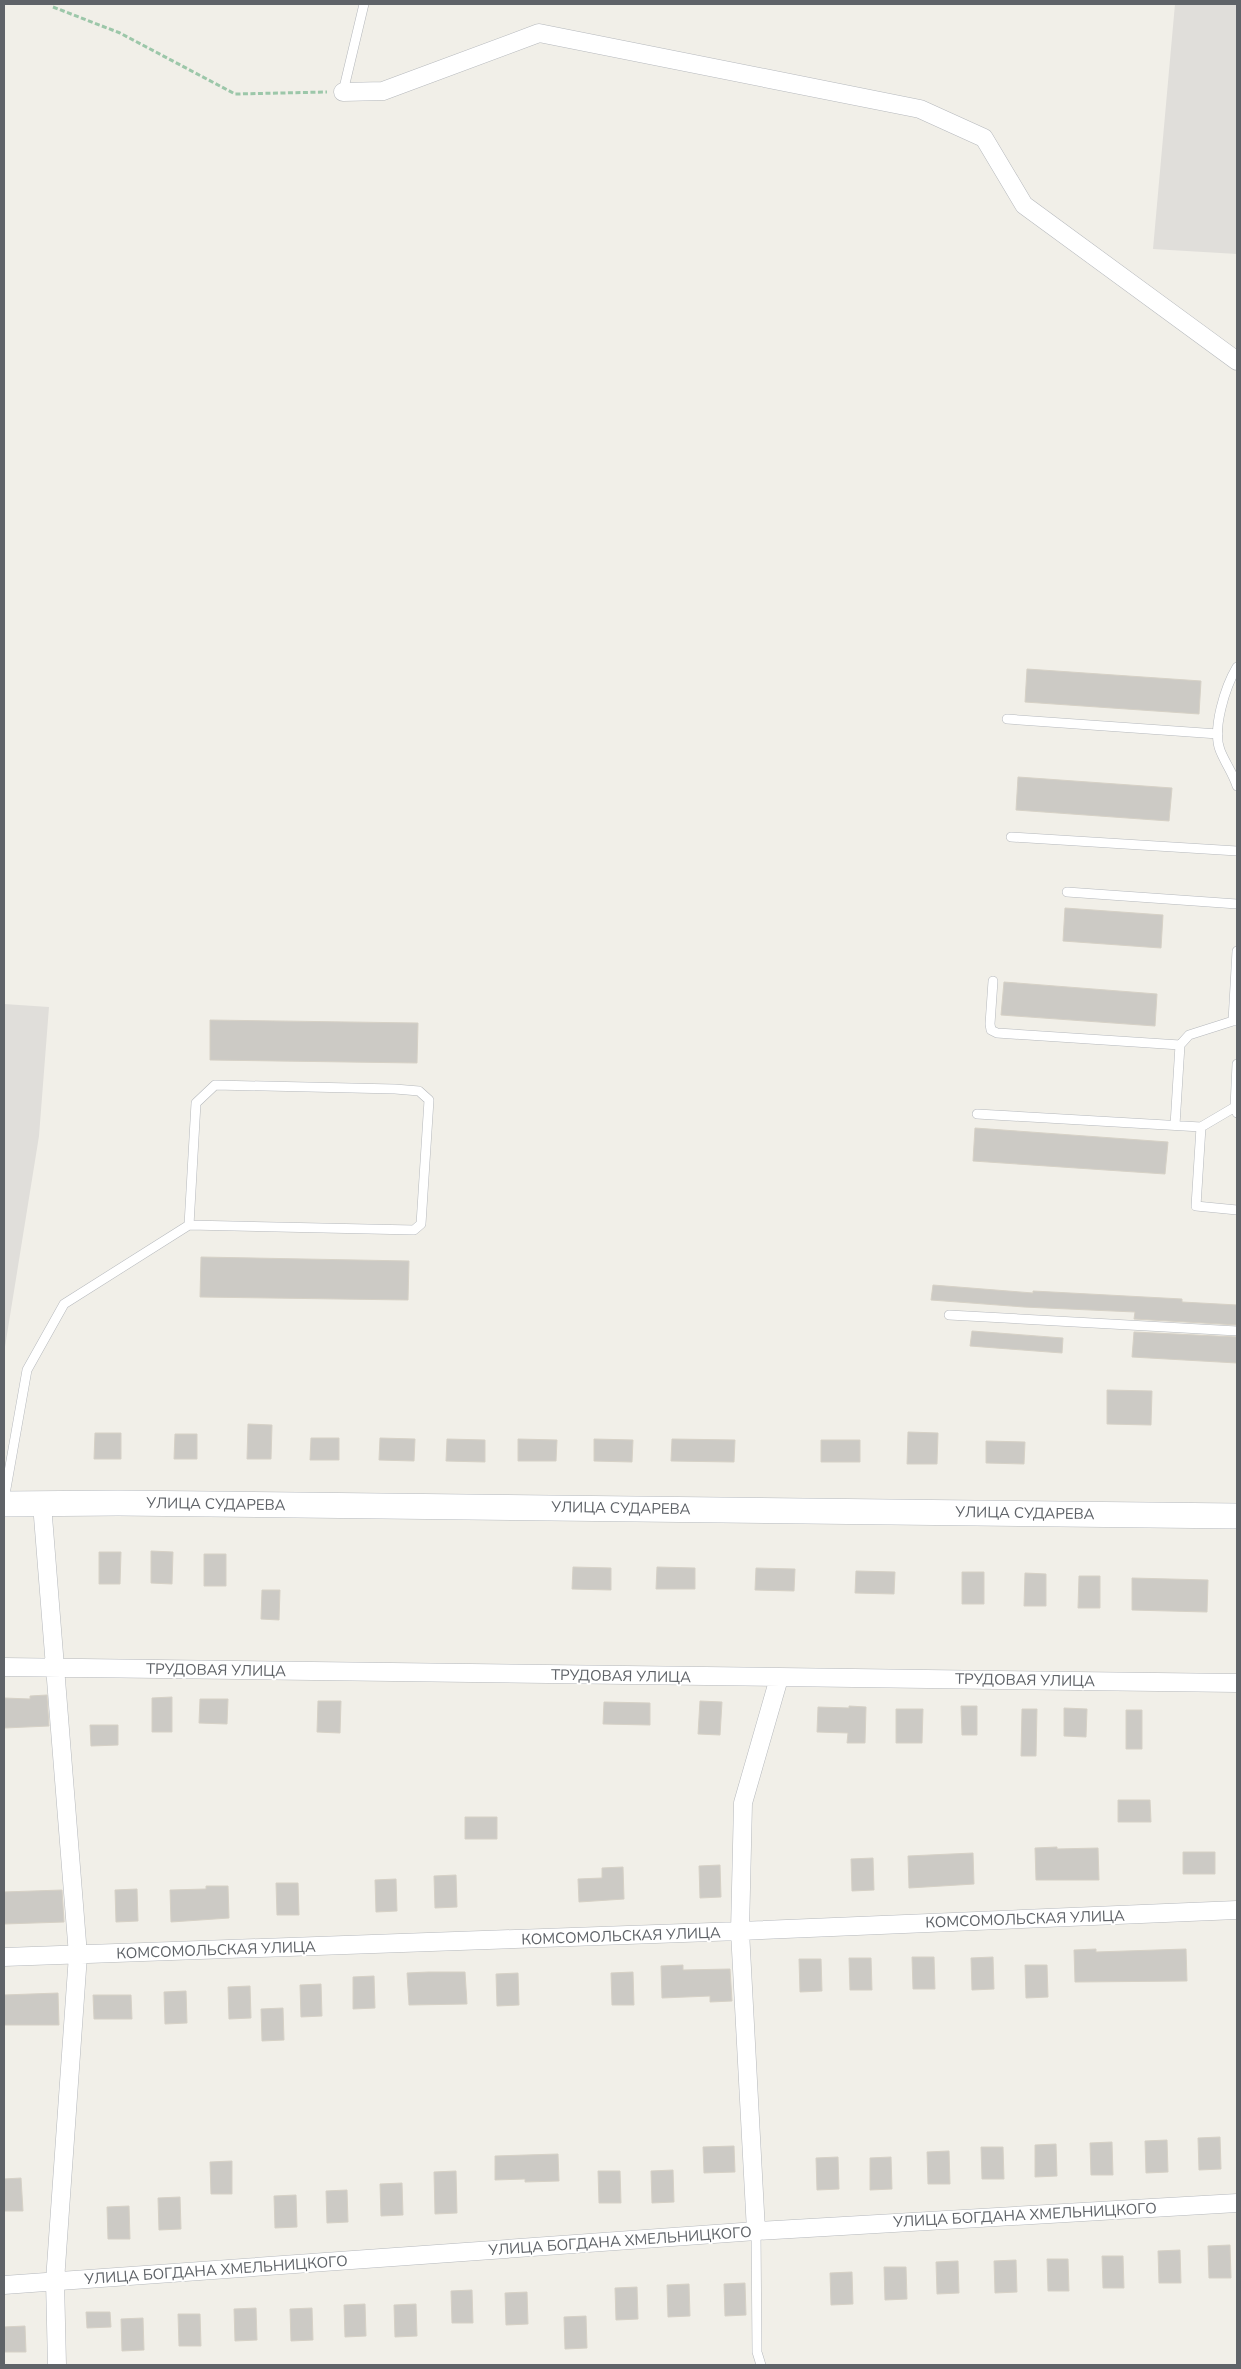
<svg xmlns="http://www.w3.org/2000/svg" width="1241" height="2369" viewBox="0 0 1241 2369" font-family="'Nunito Sans',sans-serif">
<rect width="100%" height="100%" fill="#f1efe8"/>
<path fill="#e0deda" d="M 1175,4 L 1237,4 L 1237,254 L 1153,249 Z
M 4,1004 L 49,1007 L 39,1136 L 4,1353 Z"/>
<path fill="#cccac5" stroke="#d6d1c6" d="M 1027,669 L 1201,681 L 1199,714 L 1025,702 Z
M 1018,777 L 1172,788 L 1169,821 L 1016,810 Z
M 1065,908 L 1163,915 L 1161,948 L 1063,941 Z
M 1004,982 L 1157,994 L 1155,1026 L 1001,1015 Z
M 210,1020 L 418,1023 L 417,1063 L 210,1060 Z
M 975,1128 L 1168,1142 L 1165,1174 L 973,1161 Z
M 201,1257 L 409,1261 L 408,1300 L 200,1297 Z
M 933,1285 L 1033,1293 L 1033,1291 L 1182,1299 L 1182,1302 L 1237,1305 L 1237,1325 L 1134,1319 L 1135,1312 L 1024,1307 L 931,1300 Z
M 972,1331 L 1063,1338 L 1062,1353 L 970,1346 Z
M 1134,1332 L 1237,1337 L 1237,1363 L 1132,1357 Z
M 1107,1390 L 1152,1391 L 1151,1425 L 1107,1424 Z
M 248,1424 L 272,1425 L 271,1459 L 247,1459 Z
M 908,1432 L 938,1433 L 937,1464 L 907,1464 Z
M 95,1433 L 121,1433 L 121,1459 L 94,1459 Z
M 175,1434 L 197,1434 L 197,1459 L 174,1459 Z
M 311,1438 L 339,1438 L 339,1460 L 310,1460 Z
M 380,1438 L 415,1439 L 414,1461 L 379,1460 Z
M 447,1439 L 485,1440 L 485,1462 L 446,1461 Z
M 518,1439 L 557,1440 L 556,1461 L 518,1461 Z
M 594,1439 L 633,1440 L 632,1462 L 594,1461 Z
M 672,1439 L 735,1440 L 734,1462 L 671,1461 Z
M 821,1440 L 860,1440 L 860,1462 L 821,1462 Z
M 986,1441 L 1025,1442 L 1024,1464 L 986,1463 Z
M 151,1551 L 173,1552 L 172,1584 L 151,1583 Z
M 99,1552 L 121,1552 L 120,1584 L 99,1584 Z
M 204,1554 L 226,1554 L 226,1586 L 204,1586 Z
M 573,1567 L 611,1568 L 611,1590 L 572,1589 Z
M 657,1567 L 695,1568 L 695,1589 L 656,1589 Z
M 756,1568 L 795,1569 L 794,1591 L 755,1590 Z
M 856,1571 L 895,1572 L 894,1594 L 855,1593 Z
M 962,1572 L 984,1572 L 984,1604 L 962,1604 Z
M 1025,1573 L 1046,1574 L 1046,1606 L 1024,1606 Z
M 1079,1576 L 1100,1576 L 1100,1608 L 1078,1608 Z
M 1132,1578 L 1208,1580 L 1207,1612 L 1132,1610 Z
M 262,1590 L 280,1590 L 279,1620 L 261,1619 Z
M 47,1695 L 49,1726 L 4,1728 L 4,1698 L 30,1699 L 30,1696 Z
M 172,1697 L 172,1732 L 152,1732 L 152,1698 Z
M 200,1699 L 228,1699 L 227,1724 L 199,1723 Z
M 318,1701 L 341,1701 L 340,1733 L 317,1732 Z
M 700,1701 L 722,1702 L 720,1735 L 698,1734 Z
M 604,1702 L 650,1703 L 650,1725 L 603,1724 Z
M 849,1706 L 866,1707 L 865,1743 L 847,1743 L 848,1733 L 817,1732 L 818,1707 L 849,1708 Z
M 961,1706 L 977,1706 L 977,1735 L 962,1735 Z
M 1064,1708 L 1087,1709 L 1086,1737 L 1064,1736 Z
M 896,1709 L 923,1709 L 922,1743 L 896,1743 Z
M 1022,1709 L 1037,1709 L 1036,1756 L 1021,1756 Z
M 1126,1710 L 1142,1710 L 1142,1749 L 1126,1749 Z
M 90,1725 L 118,1725 L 118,1745 L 91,1746 Z
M 1118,1800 L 1150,1800 L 1151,1822 L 1118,1822 Z
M 465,1817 L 497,1817 L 497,1839 L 465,1839 Z
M 1057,1847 L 1057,1849 L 1098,1848 L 1099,1880 L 1036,1880 L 1035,1848 Z
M 1183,1852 L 1215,1852 L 1215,1874 L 1183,1874 Z
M 973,1853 L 974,1884 L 909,1888 L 908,1856 Z
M 873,1858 L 874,1890 L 852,1891 L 851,1859 Z
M 720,1865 L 721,1897 L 700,1898 L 699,1866 Z
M 623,1867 L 624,1899 L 579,1902 L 578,1879 L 602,1878 L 602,1868 Z
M 456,1875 L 457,1907 L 435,1908 L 434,1876 Z
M 396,1879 L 397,1911 L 376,1912 L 375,1880 Z
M 276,1883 L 298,1883 L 299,1915 L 277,1915 Z
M 206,1886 L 228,1886 L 229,1918 L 171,1922 L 170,1890 L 206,1889 Z
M 137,1889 L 138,1921 L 116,1922 L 115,1890 Z
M 62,1890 L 64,1922 L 4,1924 L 4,1892 Z
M 1096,1949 L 1096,1952 L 1186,1949 L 1187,1981 L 1075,1982 L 1074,1950 Z
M 912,1957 L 934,1957 L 935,1989 L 913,1989 Z
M 993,1957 L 994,1989 L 972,1990 L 971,1958 Z
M 849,1958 L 871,1958 L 872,1990 L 850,1990 Z
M 799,1959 L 821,1959 L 822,1991 L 800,1992 Z
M 683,1965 L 683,1970 L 730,1969 L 732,2001 L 710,2002 L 710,1996 L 662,1998 L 661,1966 Z
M 1025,1965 L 1047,1965 L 1048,1997 L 1026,1998 Z
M 429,1972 L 465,1972 L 467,2004 L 409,2005 L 407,1973 Z
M 633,1972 L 634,2005 L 612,2005 L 611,1973 Z
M 518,1973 L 519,2005 L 497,2006 L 496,1974 Z
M 374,1976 L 375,2008 L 353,2009 L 353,1977 Z
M 321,1984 L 322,2016 L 301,2017 L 300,1985 Z
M 250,1986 L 251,2018 L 229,2019 L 228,1987 Z
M 186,1991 L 187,2023 L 165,2024 L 164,1992 Z
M 58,1993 L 59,2025 L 4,2025 L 4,1995 Z
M 93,1995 L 131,1995 L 132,2019 L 94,2019 Z
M 283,2008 L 284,2040 L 262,2041 L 261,2009 Z
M 1220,2137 L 1221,2169 L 1199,2170 L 1198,2138 Z
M 1167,2140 L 1168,2172 L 1146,2173 L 1145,2141 Z
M 1112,2142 L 1113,2175 L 1091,2175 L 1090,2143 Z
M 1056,2144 L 1057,2176 L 1035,2177 L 1035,2145 Z
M 734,2146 L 735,2172 L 704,2173 L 703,2147 Z
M 981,2147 L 1003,2147 L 1004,2179 L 982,2179 Z
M 949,2151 L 950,2184 L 928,2184 L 927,2152 Z
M 558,2154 L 559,2181 L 525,2182 L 525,2179 L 495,2180 L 495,2156 Z
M 838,2157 L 839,2189 L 817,2190 L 816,2158 Z
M 891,2157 L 892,2189 L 870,2190 L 870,2158 Z
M 232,2161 L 232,2194 L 211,2194 L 210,2162 Z
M 673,2170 L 674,2202 L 652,2203 L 651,2171 Z
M 456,2171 L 457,2213 L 435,2214 L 434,2172 Z
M 598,2171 L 620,2171 L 621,2203 L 599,2203 Z
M 21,2178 L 23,2211 L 4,2211 L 4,2179 Z
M 402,2183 L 403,2215 L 381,2216 L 380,2184 Z
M 347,2190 L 348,2222 L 327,2223 L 326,2191 Z
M 296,2195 L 297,2227 L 275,2228 L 274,2196 Z
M 180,2197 L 181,2229 L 159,2230 L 158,2198 Z
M 129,2206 L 130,2239 L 108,2239 L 107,2207 Z
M 1230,2245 L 1231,2278 L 1209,2278 L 1208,2246 Z
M 1180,2250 L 1181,2283 L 1159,2283 L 1158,2251 Z
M 1102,2256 L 1123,2256 L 1124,2288 L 1103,2288 Z
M 1047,2259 L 1068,2259 L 1069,2291 L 1048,2291 Z
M 1016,2260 L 1017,2292 L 995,2293 L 994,2261 Z
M 958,2261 L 959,2293 L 937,2294 L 936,2262 Z
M 884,2267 L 906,2267 L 907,2299 L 885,2300 Z
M 852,2272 L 853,2304 L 831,2305 L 830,2273 Z
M 745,2283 L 746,2315 L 725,2316 L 724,2284 Z
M 689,2284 L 690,2316 L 668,2317 L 667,2285 Z
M 637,2287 L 638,2319 L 616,2320 L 615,2288 Z
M 472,2290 L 473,2323 L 452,2323 L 451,2291 Z
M 527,2292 L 528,2324 L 506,2325 L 505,2293 Z
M 365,2304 L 366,2336 L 345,2337 L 344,2305 Z
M 416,2304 L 417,2336 L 395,2337 L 394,2305 Z
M 256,2308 L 257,2340 L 235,2341 L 234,2309 Z
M 312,2308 L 313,2340 L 291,2341 L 290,2309 Z
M 86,2312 L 110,2312 L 111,2327 L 87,2328 Z
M 178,2314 L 200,2314 L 201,2346 L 179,2346 Z
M 586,2316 L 587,2348 L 565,2349 L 564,2317 Z
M 143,2318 L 144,2350 L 122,2351 L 121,2319 Z
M 25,2326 L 26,2352 L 4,2352 L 4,2327 Z"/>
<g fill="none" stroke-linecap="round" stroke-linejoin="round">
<g stroke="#b5b8bc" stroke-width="10">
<path id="lane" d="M 343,92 L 364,4
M 1237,667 C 1225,687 1212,729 1220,750 C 1225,763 1233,773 1237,786
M 1007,719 L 1218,734
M 1011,837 L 1237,851
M 1067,892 L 1237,904
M 993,981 L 990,1024 L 991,1030 L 997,1033 L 1180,1045 L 1189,1035 L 1233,1021
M 1237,1021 L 1233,1021 L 1237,951
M 1237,1064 L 1235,1107 L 1237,1113
M 1235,1107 L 1201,1127 L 1196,1206 L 1237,1210
M 977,1114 L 1201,1127
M 1175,1125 L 1180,1045
M 949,1315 L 1237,1331
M 4,1500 L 27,1370 L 64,1304 L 189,1225 L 414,1230 L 421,1224 L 429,1100 L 419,1091 L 395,1089 L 215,1085 L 196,1103 L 189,1225
M 756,2231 L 757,2352 L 761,2365"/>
</g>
<g stroke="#b5b8bc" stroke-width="19">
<path id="street" d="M 343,92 L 383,91 L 539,33 L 920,109 L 984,138 L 1024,205 L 1237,361
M 42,1504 L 78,1955 L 55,2281 L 57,2365
M 4,1667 L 1237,1683
M 4,1957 L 740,1931 L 1237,1910
M 756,2231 L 740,1931 L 743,1803 L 779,1678
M 4,2285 L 756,2231 L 1237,2203"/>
</g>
<g stroke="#b6babf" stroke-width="26">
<path id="secondary" d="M 4,1504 L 118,1503 L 1237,1516"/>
</g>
<path stroke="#9cc7a9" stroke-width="3" stroke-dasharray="5 2.5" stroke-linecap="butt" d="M 53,7 L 120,33 L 235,94 L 327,92"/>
<use href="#lane" stroke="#fff" stroke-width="9"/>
<use href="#street" stroke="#fff" stroke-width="18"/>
<use href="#secondary" stroke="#fff" stroke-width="25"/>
</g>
<g text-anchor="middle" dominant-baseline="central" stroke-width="4" stroke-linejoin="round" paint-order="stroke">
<g font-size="15" fill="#5f6368" stroke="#fff">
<text transform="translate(216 1504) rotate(1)">УЛИЦА СУДАРЕВА</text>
<text transform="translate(621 1508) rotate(1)">УЛИЦА СУДАРЕВА</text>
<text transform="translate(1025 1513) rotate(1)">УЛИЦА СУДАРЕВА</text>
<text transform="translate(216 1670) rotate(1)">ТРУДОВАЯ УЛИЦА</text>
<text transform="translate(621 1676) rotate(1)">ТРУДОВАЯ УЛИЦА</text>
<text transform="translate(1025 1680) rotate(1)">ТРУДОВАЯ УЛИЦА</text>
<text transform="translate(1025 1919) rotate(-2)">КОМСОМОЛЬСКАЯ УЛИЦА</text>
<text transform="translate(621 1936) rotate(-2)">КОМСОМОЛЬСКАЯ УЛИЦА</text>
<text transform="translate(216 1950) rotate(-2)">КОМСОМОЛЬСКАЯ УЛИЦА</text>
<text transform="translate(1025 2215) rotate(-3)">УЛИЦА БОГДАНА ХМЕЛЬНИЦКОГО</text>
<text transform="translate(620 2241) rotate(-4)">УЛИЦА БОГДАНА ХМЕЛЬНИЦКОГО</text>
<text transform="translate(216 2270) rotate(-4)">УЛИЦА БОГДАНА ХМЕЛЬНИЦКОГО</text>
</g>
</g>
<rect width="1241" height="2369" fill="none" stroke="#5f6368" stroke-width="10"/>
</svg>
